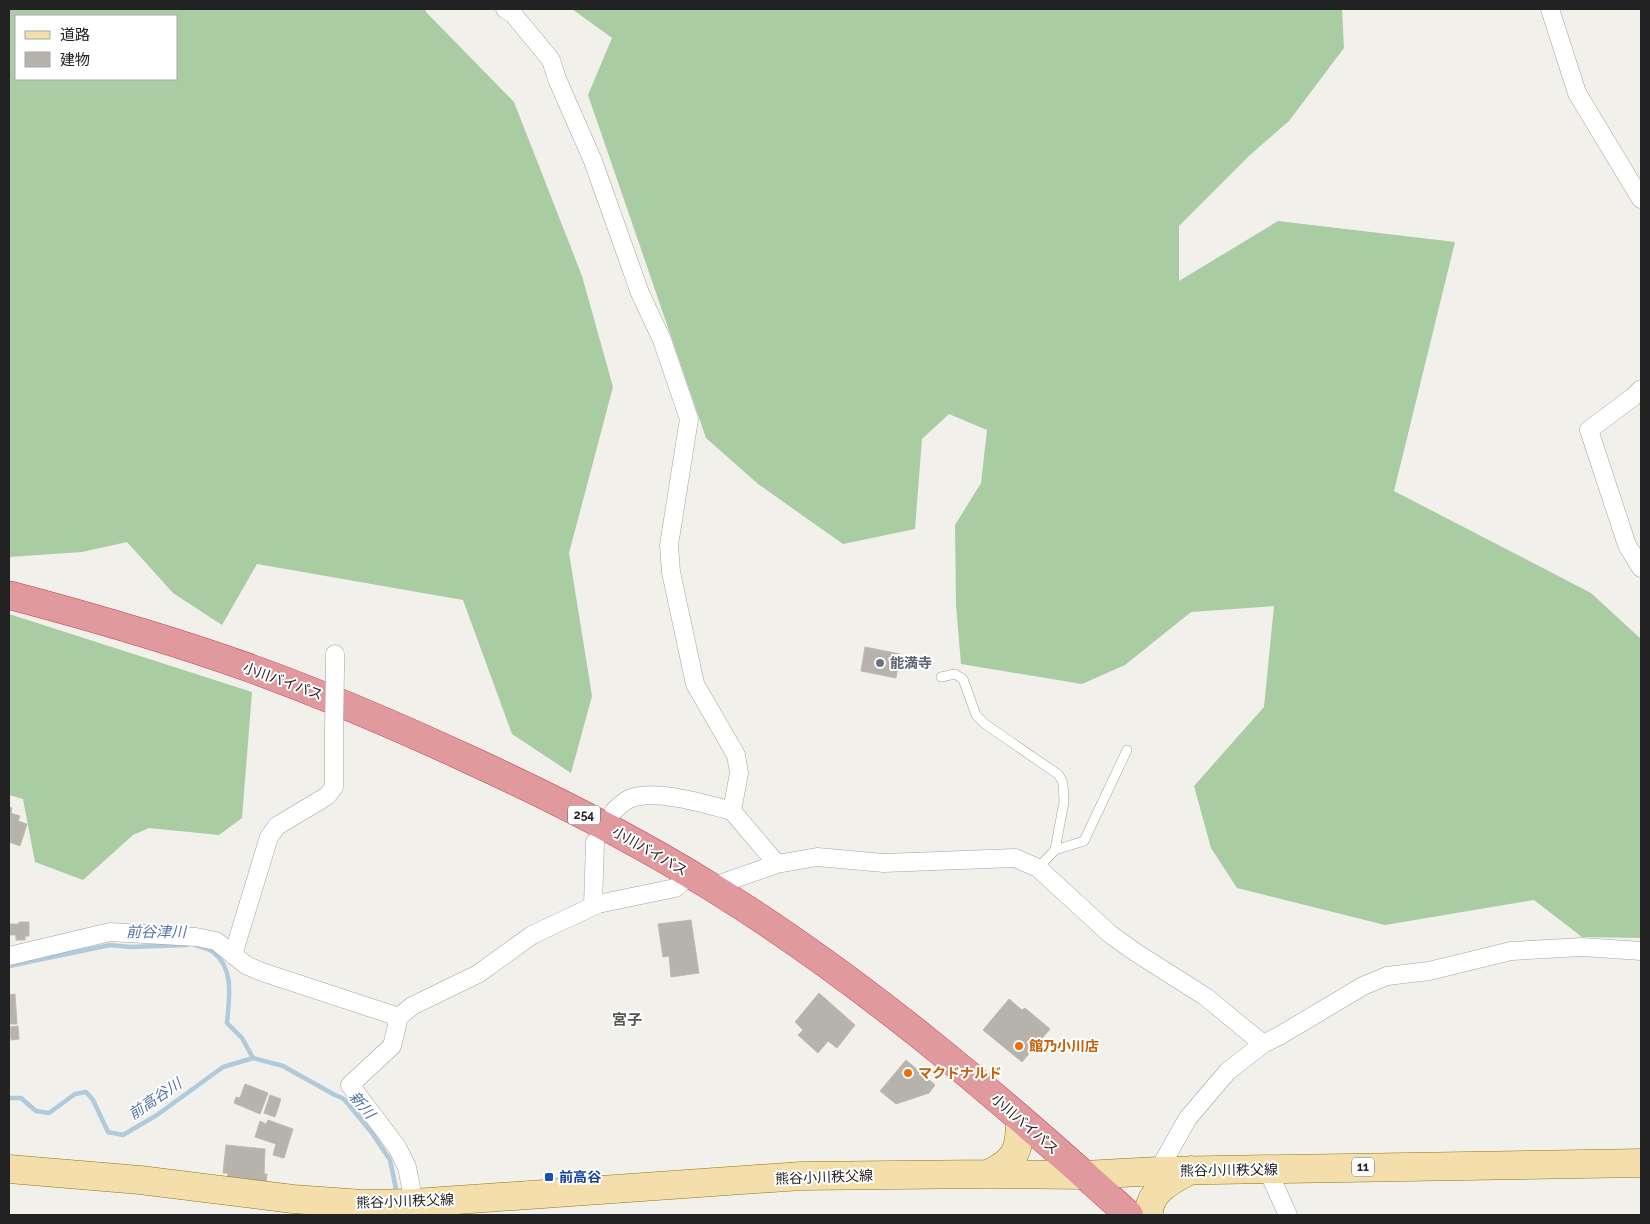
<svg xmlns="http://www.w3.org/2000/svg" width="1650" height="1224" viewBox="0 0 1650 1224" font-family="Raleway,'Noto Sans JP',sans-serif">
<rect width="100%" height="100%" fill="#f1f0ea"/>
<path fill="#a9cca3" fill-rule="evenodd" d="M 9,9 L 425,9 L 426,12 L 514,102 L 582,276 L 613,387 L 569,553 L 592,696 L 571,773 L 512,734 L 463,600 L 257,564 L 222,625 L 173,593 L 127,542 L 82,552 L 9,557 ZM 16,16 L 176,16 L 176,79 L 16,79 Z
M 572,9 L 1342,9 L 1344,48 L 1289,121 L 1250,155 L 1179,226 L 1179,281 L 1278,221 L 1455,242 L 1394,491 L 1591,593 L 1641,639 L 1641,938 L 1582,937 L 1534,900 L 1385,925 L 1237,888 L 1211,848 L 1194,786 L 1264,707 L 1274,606 L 1191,612 L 1125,665 L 1082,684 L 961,664 L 956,605 L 955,525 L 981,483 L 987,430 L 949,414 L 922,439 L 915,529 L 843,544 L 758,484 L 706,438 L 588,95 L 612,38 Z
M 9,614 L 252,692 L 242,818 L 219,835 L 149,828 L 133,835 L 83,880 L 35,862 L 23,799 L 9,795 Z"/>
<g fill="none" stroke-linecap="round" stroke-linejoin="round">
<path stroke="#afcada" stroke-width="4.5" d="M 195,945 C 200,947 209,948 213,952 C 235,969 229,998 227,1023 L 242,1038 L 253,1058
M 9,966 L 110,945 L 130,947 L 187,945
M 9,1098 L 21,1098 L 36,1111 L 49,1113 L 75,1094 L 86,1092 L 93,1100 L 108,1132 L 123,1135 L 157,1115 L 223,1067 L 253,1058 L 283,1066 L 333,1094 L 344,1099 L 372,1133 L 390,1160 L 397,1194"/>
</g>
<path fill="#b6b2ac" stroke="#c1b9ad" d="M 865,647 L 900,654 L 896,678 L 861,671 Z
M 9,807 L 12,808 L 11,813 L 20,816 L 18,821 L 27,824 L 20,846 L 9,842 L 10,839 L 9,838 Z
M 691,920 L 699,973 L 671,977 L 669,956 L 663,957 L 658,924 Z
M 19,922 L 29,922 L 29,936 L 25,936 L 25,940 L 16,940 L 16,935 L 9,935 L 9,924 L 19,924 Z
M 819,993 L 855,1025 L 837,1048 L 828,1041 L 818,1053 L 798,1035 L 803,1030 L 795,1022 Z
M 15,994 L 17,1024 L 9,1024 L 9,995 Z
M 1009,999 L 1022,1010 L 1025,1008 L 1050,1029 L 1022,1062 L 983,1030 Z
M 18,1026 L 19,1039 L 11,1040 L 10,1027 Z
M 906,1060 L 935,1085 L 929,1093 L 896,1104 L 880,1091 Z
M 245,1084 L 268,1093 L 260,1114 L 234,1103 L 236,1097 L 240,1098 Z
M 270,1095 L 281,1099 L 275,1117 L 264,1113 Z
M 268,1120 L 293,1129 L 284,1158 L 273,1155 L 276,1144 L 255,1137 L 260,1121 L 266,1124 Z
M 226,1145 L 265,1149 L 264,1174 L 267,1174 L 266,1183 L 227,1179 L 228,1173 L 223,1173 Z"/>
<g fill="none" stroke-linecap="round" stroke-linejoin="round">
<g stroke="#a3a3a3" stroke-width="10">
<path id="lane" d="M 941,677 L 955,674 L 963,679 L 976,715 L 985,724 L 1059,775 L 1063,783 L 1064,802 L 1055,850 L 1038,868
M 1055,850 L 1084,841 L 1127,750"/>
</g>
<g stroke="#a3a3a3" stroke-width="19">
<path id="street" d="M 505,9 L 513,14 L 551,60 L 557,79 L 593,161 L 640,293 L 662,340 L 689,419 L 669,545 L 671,572 L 695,684 L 736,755 L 739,773 L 732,811 L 777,864
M 1550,9 L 1577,93 L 1641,199
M 1641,389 L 1633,397 L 1589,430 L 1627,545 L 1641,568
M 335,670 L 335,654
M 614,811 C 619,806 623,802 629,799 C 653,788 707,804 732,811
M 711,887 L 777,864 L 817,857 L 884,863 L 1015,858 L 1038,868 L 1110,934 L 1135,952 L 1206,997 L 1263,1044
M 593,906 L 595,842
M 233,955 L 269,837 L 277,826 L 327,796 L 334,787 L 334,729
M 9,956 L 110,932 L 196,937 L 216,941 L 246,965 L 262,972 L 399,1017
M 1267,1169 L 1288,1215
M 1158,1171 L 1188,1118 L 1228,1071 L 1263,1044 L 1279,1036 L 1363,986 L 1387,976 L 1429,971 L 1511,951 L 1582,947 L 1641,951
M 414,1203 L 407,1167 L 397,1147 L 350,1085 L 392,1046 L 399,1017 L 412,1006 L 478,974 L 532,935 L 598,904 L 675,888 L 691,875"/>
</g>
<g stroke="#91780f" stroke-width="29">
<path id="primary" d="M 9,1169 L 140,1180 L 293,1199 L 363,1204 L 414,1203 L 801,1176 L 988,1174 L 1084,1175 L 1158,1171 L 1641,1163
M 988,1174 C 1016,1161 1020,1150 1020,1120
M 1149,1215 C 1148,1191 1172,1180 1191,1170"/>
</g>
<g stroke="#cb3a58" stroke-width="29">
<path id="highway" d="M 9,595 C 92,617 176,641 258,671 C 329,697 399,727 468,759 C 551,797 632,838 710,886 C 861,979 998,1096 1129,1215"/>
</g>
<use href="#lane" stroke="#fff" stroke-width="9"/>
<use href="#street" stroke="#fff" stroke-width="18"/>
<use href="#primary" stroke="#f4dfac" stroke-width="28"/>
<use href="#highway" stroke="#e09a9d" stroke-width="28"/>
<g stroke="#a3a3a3" stroke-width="19" stroke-linecap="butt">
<path id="street-bridge" d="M 334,729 L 335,670"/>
</g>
<use href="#street-bridge" stroke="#fff" stroke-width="18"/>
</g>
<circle fill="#6b7280" stroke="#fff" stroke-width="2" cx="880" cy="663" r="5"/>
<g fill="#e8710a" stroke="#fff" stroke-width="2">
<circle cx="1019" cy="1046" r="5"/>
<circle cx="908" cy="1073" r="5"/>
</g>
<rect fill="#1a4fb4" stroke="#fff" stroke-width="2" x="544" y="1172" width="10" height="10" rx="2.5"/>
<g text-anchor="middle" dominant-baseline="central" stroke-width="4" stroke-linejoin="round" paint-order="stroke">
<g fill="#fff" stroke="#646464" stroke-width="1">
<rect x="568" y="805.5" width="32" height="19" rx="4"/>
<rect x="1352" y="1157.5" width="22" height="19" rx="4"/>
</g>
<g font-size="12" font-weight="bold" fill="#222">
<text x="584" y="815">254</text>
<text x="1363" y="1167">11</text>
</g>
<g font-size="14" font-weight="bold" fill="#5b616d" stroke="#fff" text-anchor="start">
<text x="890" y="663">能満寺</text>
</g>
<g font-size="14" fill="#222" stroke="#fff">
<text transform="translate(283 681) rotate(20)">小川バイパス</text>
<text transform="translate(650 851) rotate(30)">小川バイパス</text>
<text transform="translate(1025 1124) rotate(41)">小川バイパス</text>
<text transform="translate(1229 1170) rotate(-1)">熊谷小川秩父線</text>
<text transform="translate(824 1177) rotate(-2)">熊谷小川秩父線</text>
<text transform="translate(405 1201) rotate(-2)">熊谷小川秩父線</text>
</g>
<g font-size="14" font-weight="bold" fill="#c56008" stroke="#fff" text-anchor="start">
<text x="1029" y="1046">館乃小川店</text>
<text x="918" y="1073">マクドナルド</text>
</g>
<g font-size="14" font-weight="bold" fill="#164399" stroke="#fff" text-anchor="start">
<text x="559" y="1177">前高谷</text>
</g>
<g font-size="15" font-style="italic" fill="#5674a9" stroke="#fff">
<text x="156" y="932">前谷津川</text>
<text transform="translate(155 1099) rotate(-34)">前高谷川</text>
<text transform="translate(362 1105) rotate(50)">新川</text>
</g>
<g font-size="15" font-weight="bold" fill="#555" stroke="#fff">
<text x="627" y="1020">宮子</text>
</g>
</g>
<rect width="1650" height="1224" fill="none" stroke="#222222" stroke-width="20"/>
<rect x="15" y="15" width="162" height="65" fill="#ffffff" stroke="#a7a7a7"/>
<rect x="25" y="31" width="25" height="8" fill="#f4dfac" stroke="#a7a7a7"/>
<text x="60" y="40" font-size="15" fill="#222222">道路</text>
<rect x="25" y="52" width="25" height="15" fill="#b6b2ac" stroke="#a7a7a7"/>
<text x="60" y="65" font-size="15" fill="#222222">建物</text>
</svg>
